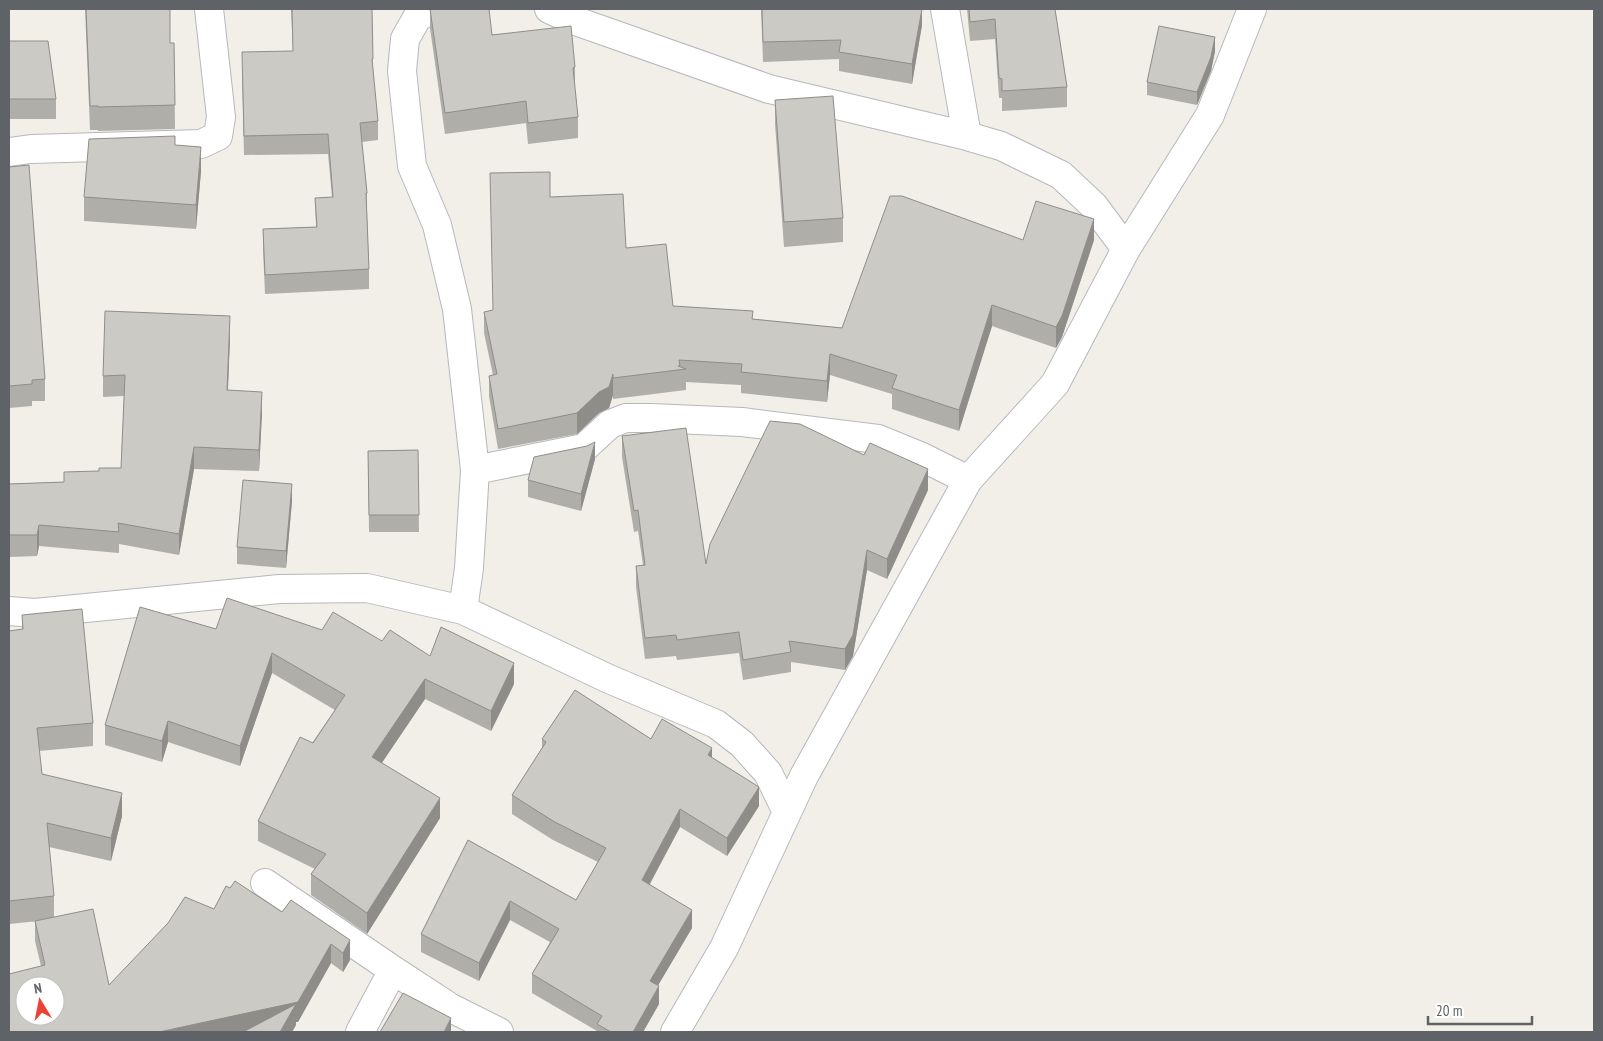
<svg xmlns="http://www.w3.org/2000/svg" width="1603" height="1041" viewBox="0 0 1603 1041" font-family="'PT Sans Narrow',sans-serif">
<rect width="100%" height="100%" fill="#f1efe8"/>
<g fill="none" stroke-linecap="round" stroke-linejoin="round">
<g stroke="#b5b8bc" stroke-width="30">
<path id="street" d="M 438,9 L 418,16 L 405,39 L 402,71 L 412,166 L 437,225 L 457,309 L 475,470 L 469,568 L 463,610
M 549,9 L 573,20 L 769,89 L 967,136 L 1001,146 L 1061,175 L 1094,206 L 1126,249
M 945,9 L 967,136
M 9,152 L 31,149 L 201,144 L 218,136 L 221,117 L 209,9
M 475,470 L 584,448 L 610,424 L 626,418 L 651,418 L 742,422 L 878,439 L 922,457 L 968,480
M 9,611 L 35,613 L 279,589 L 367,588 L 463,610 L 609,679 L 716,724 L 742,744 L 768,773 L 787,812
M 265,883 L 393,970 L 451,1008 L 499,1032
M 360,1032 L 393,970
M 675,1032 L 724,948 L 804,776 L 968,480 L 1055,384 L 1126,249 L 1210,115 L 1252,9"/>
</g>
<use href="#street" stroke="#fff" stroke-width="28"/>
</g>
<path fill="#afaea9" d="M 85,9 L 170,9 L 170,43 L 174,43 L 175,129 L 98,131 L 98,130 L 90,130 Z
M 291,9 L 372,9 L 373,75 L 378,121 L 378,140 L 362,142 L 367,193 L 367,212 L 369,269 L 369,289 L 265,294 L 263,249 L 263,229 L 316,227 L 315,198 L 332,197 L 328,154 L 244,155 L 242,71 L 293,51 Z
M 430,9 L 575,67 L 575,89 L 578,117 L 578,138 L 528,144 L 526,123 L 445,134 L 430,28 Z
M 761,9 L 922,9 L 922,25 L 912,84 L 839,71 L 839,59 L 763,62 Z
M 967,9 L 1055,9 L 1067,87 L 1067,107 L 1002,111 L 1002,98 L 999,98 L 995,39 L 970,41 Z
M 9,41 L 56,99 L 56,119 L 9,119 Z
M 1215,51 L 1211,71 L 1197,105 L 1147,95 L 1147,82 Z
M 775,100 L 843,218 L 843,242 L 784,247 L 775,124 Z
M 175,145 L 201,171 L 196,229 L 84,221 L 84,197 Z
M 9,167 L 45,379 L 45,401 L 32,401 L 32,406 L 9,408 Z
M 550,197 L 626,248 L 673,306 L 753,319 L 842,328 L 1023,240 L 1094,240 L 1062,337 L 1056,348 L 992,326 L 959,431 L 892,409 L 892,394 L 830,375 L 827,402 L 741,393 L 741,385 L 686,382 L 686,390 L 613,399 L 613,395 L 609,408 L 599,413 L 577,434 L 498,449 L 489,396 L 489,376 L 493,375 L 484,333 L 484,312 L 493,310 Z
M 230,337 L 228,390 L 262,413 L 259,471 L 194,469 L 179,555 L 119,544 L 119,553 L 39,546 L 37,556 L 9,557 L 9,484 L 64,482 L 99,471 L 121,468 L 124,396 L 103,397 L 103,376 Z
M 622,436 L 706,564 L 928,490 L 887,579 L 867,570 L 853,656 L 845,670 L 791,662 L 791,672 L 743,680 L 739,653 L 677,660 L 676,656 L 645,659 L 636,587 L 636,566 L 643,565 L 638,531 L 634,532 L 622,457 Z
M 418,450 L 419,532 L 369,532 L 368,451 Z
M 595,459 L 581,511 L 528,497 L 528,480 Z
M 292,501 L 286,568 L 237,564 L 237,547 Z
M 22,615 L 93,723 L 93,746 L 39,751 L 42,774 L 122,816 L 111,861 L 49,847 L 54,896 L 54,917 L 109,985 L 214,909 L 230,888 L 282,912 L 291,900 L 350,960 L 343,972 L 331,963 L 298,1022 L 296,1022 L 296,1025 L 292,1032 L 9,1032 L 41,966 L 35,941 L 35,921 L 39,921 L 9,924 L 9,631 L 22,630 Z
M 216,629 L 322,630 L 382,641 L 514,684 L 491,731 L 425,699 L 382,763 L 440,818 L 367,934 L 311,895 L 311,874 L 315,869 L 258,841 L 258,821 L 335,710 L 272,673 L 240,766 L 168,742 L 162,762 L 105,745 L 105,725 Z
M 542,739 L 651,739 L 712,758 L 759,806 L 727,856 L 680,827 L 650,884 L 692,928 L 658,985 L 659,1004 L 643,1032 L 597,1032 L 597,1031 L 532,993 L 532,974 L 550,942 L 510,920 L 479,981 L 421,952 L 421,934 L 468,840 L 576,900 L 598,862 L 553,840 L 512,814 L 512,795 L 542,748 Z"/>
<path fill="#8f8d8a" d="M 922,9 L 922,25 L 912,84 L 912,64 Z
M 1215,37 L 1215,51 L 1211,71 L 1197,105 L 1197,92 Z
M 201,147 L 201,171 L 196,229 L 196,205 Z
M 1094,219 L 1094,240 L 1062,337 L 1056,348 L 1056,327 Z
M 992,305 L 992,326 L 959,431 L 959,410 Z
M 230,316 L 230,337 L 227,411 L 227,390 Z
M 830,354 L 830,375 L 827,402 L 827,381 Z
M 613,374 L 613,395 L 609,408 L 599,413 L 577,434 L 577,413 L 599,392 Z
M 262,392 L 262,413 L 259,471 L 259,450 Z
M 595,442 L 595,459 L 581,511 L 581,494 Z
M 194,447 L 194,469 L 179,555 L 179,534 Z
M 928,469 L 928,490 L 887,579 L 887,559 Z
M 292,484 L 292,501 L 286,568 L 286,551 Z
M 39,525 L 39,546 L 37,556 L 37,535 Z
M 867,550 L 867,570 L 853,656 L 845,670 L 845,649 Z
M 272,653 L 272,673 L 240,766 L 240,746 Z
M 514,663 L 514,684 L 491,731 L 491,711 Z
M 425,679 L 425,699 L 372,777 L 372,757 Z
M 168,721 L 168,742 L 162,762 L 162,741 Z
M 712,748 L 712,766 L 708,755 Z
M 759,787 L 759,806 L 727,856 L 727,838 Z
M 122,793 L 122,816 L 111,861 L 111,838 Z
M 440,798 L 440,818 L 367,934 L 367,913 Z
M 680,809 L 680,827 L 642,898 L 642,880 Z
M 510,901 L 510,920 L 479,981 L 479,963 Z
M 692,910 L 692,928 L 650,999 L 650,981 Z
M 350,940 L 350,960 L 343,972 L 343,953 Z
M 331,944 L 331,963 L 298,1022 L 296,1022 L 296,1025 L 292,1032 L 159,1032 Z
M 659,986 L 659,1004 L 643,1032 L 633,1032 Z
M 451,1018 L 451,1032 L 444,1032 Z"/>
<path fill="#cccac5" stroke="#8f8d8a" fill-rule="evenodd" d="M 86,9 L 170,9 L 170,43 L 174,43 L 175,105 L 98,107 L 98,106 L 90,106 Z
M 292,9 L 372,9 L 373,59 L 372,59 L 378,121 L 360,123 L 367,193 L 366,193 L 369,269 L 265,275 L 263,229 L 317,227 L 315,198 L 333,197 L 328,134 L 244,136 L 242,52 L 293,51 Z
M 430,9 L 489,9 L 492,35 L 571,26 L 575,67 L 573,68 L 578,117 L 528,123 L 526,101 L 445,113 Z
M 762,9 L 922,9 L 912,64 L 839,52 L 841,40 L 763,42 Z
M 969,9 L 1055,9 L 1067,87 L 1002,91 L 1002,79 L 999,78 L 995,19 L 970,22 Z
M 1159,26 L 1215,37 L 1211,57 L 1197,92 L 1147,82 Z
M 9,41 L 48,41 L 56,99 L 9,99 Z
M 833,96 L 843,218 L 784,222 L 775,100 Z
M 175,136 L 175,145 L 201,147 L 196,205 L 84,197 L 89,139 Z
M 29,165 L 45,379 L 32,380 L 32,384 L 9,386 L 9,167 Z
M 550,172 L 550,197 L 623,194 L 626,248 L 666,244 L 673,306 L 753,311 L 752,319 L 842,328 L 890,196 L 902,196 L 1023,240 L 1036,201 L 1094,219 L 1062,316 L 1056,327 L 992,305 L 959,410 L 892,388 L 897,375 L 830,354 L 827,381 L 741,372 L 742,364 L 679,360 L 680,366 L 678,366 L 686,369 L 613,378 L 613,374 L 609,387 L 599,392 L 577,413 L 498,429 L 489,376 L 497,374 L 484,312 L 493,310 L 490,173 Z
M 105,311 L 230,316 L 227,390 L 262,392 L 259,450 L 194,447 L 179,534 L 118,523 L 119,532 L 39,525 L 37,535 L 9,535 L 9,484 L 64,482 L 64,472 L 99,471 L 99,468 L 121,468 L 125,375 L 103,376 Z
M 770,421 L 800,424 L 864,455 L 870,443 L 928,469 L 887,559 L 867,550 L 853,635 L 845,649 L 789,641 L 791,652 L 743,660 L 739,632 L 677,640 L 676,635 L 645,638 L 636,566 L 645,565 L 638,510 L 634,511 L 622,436 L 686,428 L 706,564 L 710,544 Z
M 595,442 L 581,494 L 528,480 L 534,457 L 587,446 Z
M 418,450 L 419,515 L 369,515 L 368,451 Z
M 243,480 L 292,484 L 286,551 L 237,547 Z
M 227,598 L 322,630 L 333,612 L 382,641 L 390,630 L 430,656 L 441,627 L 514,663 L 491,711 L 425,679 L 372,757 L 440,798 L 367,913 L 311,874 L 326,854 L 258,821 L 300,737 L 313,743 L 345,695 L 272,653 L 240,746 L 168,721 L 162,741 L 105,725 L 140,607 L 216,629 Z
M 82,609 L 93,723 L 37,728 L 42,774 L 122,793 L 111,838 L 47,823 L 54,896 L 9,901 L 9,631 L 23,629 L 22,615 Z
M 575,690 L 651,739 L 662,719 L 712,748 L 708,755 L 759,787 L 727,838 L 680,809 L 642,880 L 692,910 L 650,981 L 659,986 L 633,1032 L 611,1032 L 597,1024 L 602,1016 L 532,974 L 559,929 L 510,901 L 479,963 L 421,934 L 468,840 L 576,900 L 606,848 L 553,821 L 512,795 L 546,742 L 542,739 Z
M 235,881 L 282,912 L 291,900 L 350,940 L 343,953 L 331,944 L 298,1002 L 159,1032 L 9,1032 L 9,974 L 45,965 L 35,921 L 93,909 L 109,985 L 168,923 L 185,897 L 214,909 L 226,886 L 230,888 ZM 25,986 L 55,986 L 55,1016 L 25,1016 Z
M 403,993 L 451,1018 L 444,1032 L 380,1032 Z
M 296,1004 L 280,1032 L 243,1032 Z"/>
<rect width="1603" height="1041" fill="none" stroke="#5f6368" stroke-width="20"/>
<g transform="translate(40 1001) rotate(350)"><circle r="24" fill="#ffffff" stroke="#bfc1c3"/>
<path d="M0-4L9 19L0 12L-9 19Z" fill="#ea4335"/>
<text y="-8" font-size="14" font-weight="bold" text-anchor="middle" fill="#5f6368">N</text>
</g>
<path d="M1428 1016v8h104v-8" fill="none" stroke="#5f6368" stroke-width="2.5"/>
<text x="1436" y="1016" font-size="15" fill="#5f6368" stroke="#ffffff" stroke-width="4" paint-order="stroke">20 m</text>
</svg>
